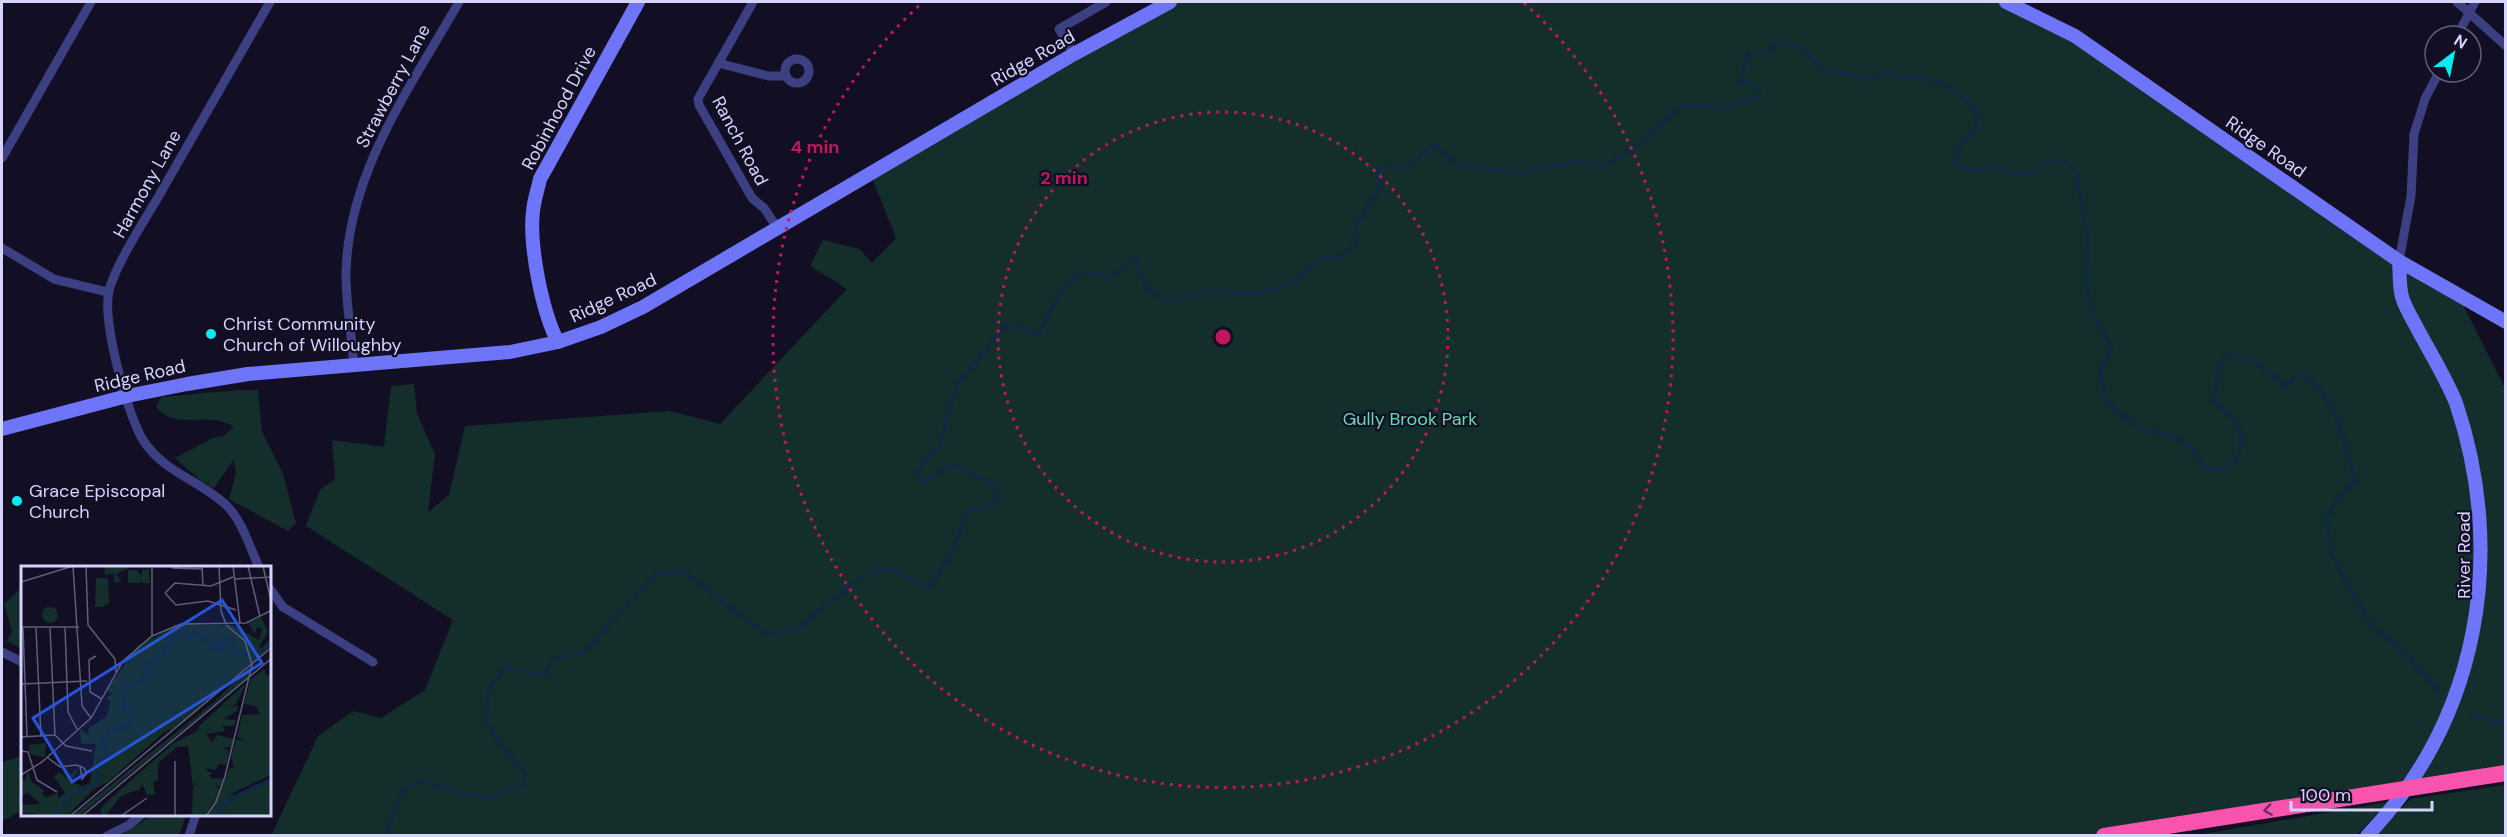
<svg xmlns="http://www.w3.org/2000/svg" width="2507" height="837" viewBox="0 0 2507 837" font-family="'DM Sans',sans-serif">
<rect width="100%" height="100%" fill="#120f24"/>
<path fill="#132e2b" d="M 1170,2 L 2006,2 L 2074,36 L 2459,297 L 2505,388 L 2505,773 L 2104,836 L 271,836 L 318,736 L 353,711 L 381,718 L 425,690 L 453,620 L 306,526 L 320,490 L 335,479 L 332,440 L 384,447 L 391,386 L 414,384 L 417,414 L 435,454 L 428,512 L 449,495 L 465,426 L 670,411 L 720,424 L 847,289 L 810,266 L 823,240 L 860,249 L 872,263 L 896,238 L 871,175 Z
M 240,390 L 258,390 L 262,432 L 283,474 L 296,523 L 288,531 L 229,499 L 236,473 L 234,459 L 214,488 L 200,480 L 175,458 L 213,438 L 224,436 L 234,426 C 228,424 222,421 215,420 C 193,417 173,427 156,407 L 161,397 Z
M 22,587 L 22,649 L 7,641 L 12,631 L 4,604 Z
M 22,756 L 22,811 L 2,821 L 2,762 Z
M 2505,785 L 2505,835 L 2377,835 L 2410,799 Z
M 2388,802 L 2357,835 L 2192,836 Z
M 153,815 L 186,815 L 179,835 L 121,835 Z"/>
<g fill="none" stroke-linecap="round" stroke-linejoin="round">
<path stroke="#102947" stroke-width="3" d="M 2471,714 L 2497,722 L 2506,720
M 385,836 L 404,789 L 425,781 L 456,792 L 490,798 L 522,786 L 525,774 L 502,746 L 486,722 L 488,691 L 505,667 L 544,676 L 554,659 L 584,652 L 656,574 L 683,571 L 768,636 L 797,628 L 861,578 L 885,568 L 930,587 L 953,551 L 967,512 L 994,504 L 999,486 L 952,465 L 921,482 L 916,470 L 939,447 L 957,384 L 1007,324 L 1038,334 L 1058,295 L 1082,271 L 1111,278 L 1135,258 L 1146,287 L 1165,301 L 1187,298 L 1214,290 L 1259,294 L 1296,281 L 1316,260 L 1341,256 L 1357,243 L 1356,225 L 1379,190 L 1378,168 L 1407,167 L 1434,145 L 1459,165 L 1488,169 L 1519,173 L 1577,161 L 1605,166 L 1639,144 L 1683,105 L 1724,108 L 1760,96 L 1757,85 L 1740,81 L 1748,52 L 1768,52 L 1777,42 L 1798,45 L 1822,68 L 1870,80 L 1886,73 C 1905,80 1909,77 1928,79 C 1945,81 1969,100 1978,113 L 1974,132 L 1959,145 L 1956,164 L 1974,172 L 1990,165 C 2002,169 2016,177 2029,174 C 2042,170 2041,160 2060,159 L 2076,173 L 2088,240 L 2086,281 L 2092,313 L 2112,348 L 2099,374 L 2110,406 L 2141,429 L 2171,435 L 2191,446 L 2202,467 L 2225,470 C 2239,461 2245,445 2239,429 C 2236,419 2221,408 2213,401 L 2221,361 L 2231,354 L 2254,361 L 2287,386 L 2300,374 C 2338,394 2344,443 2355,480 L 2341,495 L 2326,519 L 2332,555 L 2371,626 L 2404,651 L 2440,693"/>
<path stroke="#3c3f81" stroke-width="9" d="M 753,2 L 698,99 L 699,105 L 752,198 L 764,208 L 778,229
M 2457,2 L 2506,46
M 2457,36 L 2475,2
M 1074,54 L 1059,29 L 1106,2
M785 71a12 12 0 1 1 24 0a12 12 0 1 1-24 0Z
M 718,63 L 768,76 L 786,76
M 2,158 L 91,2
M 2,248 L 54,279 L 108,292
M 2399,261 L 2411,196 L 2414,134 L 2425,99 L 2439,72
M 354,367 C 352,336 346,305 346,275 C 347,174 411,86 459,2
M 259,567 C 250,548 243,523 228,507 C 201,480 165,474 143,440 C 127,414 102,321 109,291 C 114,268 144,221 157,199 C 195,133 232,67 270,2
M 270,589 L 283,607 L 373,662
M 2,652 L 22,662
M 107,836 L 129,825 L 142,814
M 189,836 L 196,814"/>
<path stroke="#6f75f9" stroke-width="14" d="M 2006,2 L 2075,36 L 2399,261 L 2506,322
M 558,342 C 542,312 529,245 533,211 C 534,200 538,189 540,179 L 638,2
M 2,429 L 127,396 L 187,384 L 248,374 L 510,352 L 558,342 L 601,327 L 643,307 L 1074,54 L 1170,2
M 2367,836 C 2479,719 2507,554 2456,403 C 2445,376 2429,351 2416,326 C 2411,317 2405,307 2402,297 C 2399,286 2400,273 2399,261"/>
<path stroke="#f854ae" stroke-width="16" d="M 2104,836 L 2506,773"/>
</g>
<defs><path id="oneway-chevron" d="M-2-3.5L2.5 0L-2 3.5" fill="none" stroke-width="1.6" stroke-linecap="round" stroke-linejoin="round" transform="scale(1.5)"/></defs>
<use stroke="#792e62" href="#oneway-chevron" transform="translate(2268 810) rotate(171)"/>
<g fill="none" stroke="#c2185b" stroke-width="3" stroke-dasharray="3 6">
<circle cx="1223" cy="337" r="225"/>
<path d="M1524 3A450 450 0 1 1 922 3"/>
</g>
<g fill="#0aecf3" stroke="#120f24" stroke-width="2">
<circle cx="211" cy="334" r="6"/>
<circle cx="17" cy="501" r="6"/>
</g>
<g text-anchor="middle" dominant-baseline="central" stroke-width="4.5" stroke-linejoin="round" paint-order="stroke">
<g font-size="18" fill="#d6d4fd" stroke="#120f24">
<text transform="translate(1033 58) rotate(-30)">Ridge Road</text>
<text transform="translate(393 86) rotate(-62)">Strawberry Lane</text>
<text transform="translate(559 108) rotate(-62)">Robinhood Drive</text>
<text transform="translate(740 141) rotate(62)">Ranch Road</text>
<text transform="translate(2266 147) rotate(35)">Ridge Road</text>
<text transform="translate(147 184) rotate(-61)">Harmony Lane</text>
<text transform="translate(613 298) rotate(-25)">Ridge Road</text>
<text transform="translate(140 376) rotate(-13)">Ridge Road</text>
<text transform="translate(2464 555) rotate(-90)">River Road</text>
</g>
<g font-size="18" fill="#d6d4fd" stroke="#120f24" text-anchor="start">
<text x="223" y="324">Christ Community<tspan x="223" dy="21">Church of Willoughby</tspan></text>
<text x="29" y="491">Grace Episcopal<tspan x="29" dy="21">Church</tspan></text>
</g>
<g font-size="18" fill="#63dbb4" stroke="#120f24">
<text x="1410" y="419">Gully Brook Park</text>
</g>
</g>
<g transform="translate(21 566)">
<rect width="250" height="250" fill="#120f24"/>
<path d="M 83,0 L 107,0 L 108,2 L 95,8 L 101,16 L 93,17 L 93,8 L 84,9 ZM 128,3 L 129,17 L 121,17 L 121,13 L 119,17 L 107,17 L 107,4 L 116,4 L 121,10 L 121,4 ZM 75,12 L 87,12 L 88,37 L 82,41 L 74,41 ZM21 49a8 8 0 1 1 16 0a8 8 0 1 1-16 0ZM 240,51 L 247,66 L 238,81 L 240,84 L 250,75 L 250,80 L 161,158 L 142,167 L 87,216 L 73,223 L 46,250 L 0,247 L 1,239 L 20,238 L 6,226 L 0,231 L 0,214 L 4,215 L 7,206 L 11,216 L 24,225 L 20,227 L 25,232 L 36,227 L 38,232 L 44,227 L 33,211 L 38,206 L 46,212 L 58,201 L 50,216 L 61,220 L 69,217 L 75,178 L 60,178 L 59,163 L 68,170 L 67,163 L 86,150 L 89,135 L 85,132 L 91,128 L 86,124 L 117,79 L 160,58 L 211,59 L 238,74 L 241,63 L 236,61 L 234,68 L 227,57 ZM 230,100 L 228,110 L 58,250 L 51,250 L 192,137 ZM 243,103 L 246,110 L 250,107 L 250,209 L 212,227 L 194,250 L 186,250 L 208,203 L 213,201 L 210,191 L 215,173 L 227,177 L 216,171 L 221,149 L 239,148 L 235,140 L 223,138 L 229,114 ZM 226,116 L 215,138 L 204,143 L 216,139 L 216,145 L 202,153 L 215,154 L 213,160 L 201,160 L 204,165 L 185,168 L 191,176 L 196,169 L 214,173 L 211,181 L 202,182 L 208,185 L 206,199 L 198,198 L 194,204 L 183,202 L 192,208 L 188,209 L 190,212 L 202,213 L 199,220 L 194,220 L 199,223 L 184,250 L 165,249 L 171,247 L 172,222 L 178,215 L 172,220 L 167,180 L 156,181 L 137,197 L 137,214 L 132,216 L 134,228 L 126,229 L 121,217 L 119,223 L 100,230 L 84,250 L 80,250 L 80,242 L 90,232 L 153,177 L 178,164 L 178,160 ZM 25,177 L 24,191 L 9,188 L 8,179 ZM 250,216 L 250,250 L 199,250 L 206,238 L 219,227 Z" fill="#132e2b"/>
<path d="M 250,212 L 250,216 L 211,233 L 199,250 L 194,250 L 204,233 Z" fill="#102947"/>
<path fill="none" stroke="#102947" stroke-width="3" d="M 232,90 L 251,75M 29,250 L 46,240 L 42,232 L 77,217 L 79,193 L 88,187 L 81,182 L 88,165 L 100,164 L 110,153 L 110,142 L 103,145 L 102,136 L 106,122 L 121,115 L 126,107 L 124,100 L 141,89 L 149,77 L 148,72 L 165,67 L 167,72 L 177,67 L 194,84 L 202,83 L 196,75 L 205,72 L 214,84 L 226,89"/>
<path fill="none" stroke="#605e7b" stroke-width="1.5" d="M 52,0 L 61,140 L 70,152M 65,0 L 67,59 L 94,93 L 95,106M 131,0 L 131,70M 198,0 L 200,45 L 205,58M 212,0 L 219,57M 227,0 L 239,51M 242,0 L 251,39M 181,1 L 182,20M 151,2 L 181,3M 213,13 L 251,11M 0,16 L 52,0M 144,27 L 155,39 L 187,35 L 215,44M 144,27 L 154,17 L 190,20 L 212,11M 1,61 L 58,61M 44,61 L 47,146 L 56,163M 2,62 L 6,171M 15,62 L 20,171M 29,62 L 34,169 L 45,180 L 71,185M 75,90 L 68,94 L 69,126 L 81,133M 0,118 L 66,115M 0,171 L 34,169M 0,185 L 7,186 L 16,214 L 36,226M 26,191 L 39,201 L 55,199 L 58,200 L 59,200 L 63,202 L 66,207 L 61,213 L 59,200M 0,209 L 21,196 L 70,152 L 102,95 L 131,70 L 160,58 L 225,57 L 251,44M 49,250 L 251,81M 61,250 L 251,92M 100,250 L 126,232M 154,250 L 154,195M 185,250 L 195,236 L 204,210 L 231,99 L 224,75 L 205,59"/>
<path fill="#2655da" fill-opacity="0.15" stroke="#2655da" stroke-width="3" d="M 201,34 L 241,97 L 51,216 L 12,152 Z"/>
<rect width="250" height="250" fill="none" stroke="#d6d4fd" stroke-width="3"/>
</g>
<circle cx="1223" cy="337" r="9" fill="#c2185b" stroke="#120f24" stroke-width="3"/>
<g font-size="18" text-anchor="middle" font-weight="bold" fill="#c2185b" stroke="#120f24" stroke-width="4.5" stroke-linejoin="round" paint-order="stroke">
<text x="815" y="153">4 min</text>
<text x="1064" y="184">2 min</text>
</g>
<rect width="2507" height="837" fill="none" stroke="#d6d4fd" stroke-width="6"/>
<g transform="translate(2453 54) rotate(32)"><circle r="28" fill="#120f24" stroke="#605e7b" stroke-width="1.5"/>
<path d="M0-4.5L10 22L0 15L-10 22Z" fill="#0aecf3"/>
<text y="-9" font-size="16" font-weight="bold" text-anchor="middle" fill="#d6d4fd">N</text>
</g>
<path d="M2291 801v9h141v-9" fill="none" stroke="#d6d4fd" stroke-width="3"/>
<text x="2300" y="801" font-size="18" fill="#d6d4fd" stroke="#120f24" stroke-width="4.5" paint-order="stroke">100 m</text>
</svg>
